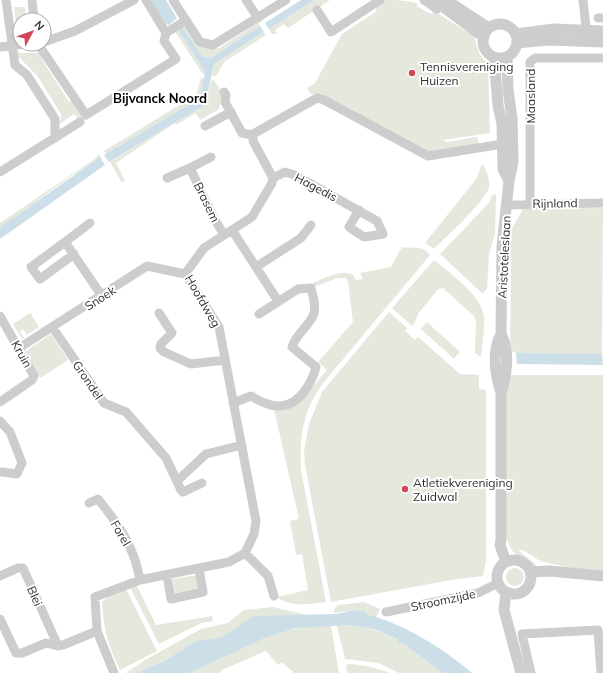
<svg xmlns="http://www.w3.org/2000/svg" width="603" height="673" viewBox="0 0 603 673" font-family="Mulish,sans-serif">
<rect width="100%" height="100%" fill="#fff"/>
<path fill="#e4e8dd" d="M 314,0 L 330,0 L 288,28 L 284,24 L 275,30 L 277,34 L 272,34 L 269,29 Z
M 383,0 C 395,0 407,0 419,4 L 416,6 L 431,14 L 434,11 L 474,36 L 479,53 L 488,65 L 490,133 L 443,140 L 447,142 L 477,137 L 479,145 L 430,153 L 318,94 L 311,94 L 307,88 L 315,83 L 342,34 L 377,11 L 375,7 Z
M 14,7 L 25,7 L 26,20 L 20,20 L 20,42 L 17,43 L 14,34 L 17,32 Z
M 257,21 L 260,26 L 211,58 L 202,56 L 181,25 L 187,27 L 199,45 L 216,47 L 218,49 L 256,24 L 255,22 Z
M 177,28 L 205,72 L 205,74 L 202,73 L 174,30 Z
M 264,32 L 266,35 L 224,62 L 216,76 L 212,76 L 214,64 Z
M 18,53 L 42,53 L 44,56 L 41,58 L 69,102 L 72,100 L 83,117 L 79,120 L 74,114 L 58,125 L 61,130 L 58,131 L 57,123 L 61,120 L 61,114 L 38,77 L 18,56 Z
M 201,78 L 205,79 L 200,98 L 106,154 L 104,151 L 196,95 Z
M 211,80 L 214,80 L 222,93 L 219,109 L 200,120 L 196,113 L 176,125 L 175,123 L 116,163 L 125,181 L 122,183 L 110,162 L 205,105 Z
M 99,154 L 101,157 L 68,178 L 0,228 L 0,223 L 96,158 Z
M 482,164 C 487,170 491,183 488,190 C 481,205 447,236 434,249 L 425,243 L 477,178 Z
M 496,194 L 495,234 L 489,254 L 487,288 L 483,294 L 440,254 L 489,203 L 492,195 Z
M 603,208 L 602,354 L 516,353 L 510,350 L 511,268 L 509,240 L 511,230 L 523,209 Z
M 402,247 C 412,249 424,245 430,255 L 324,382 C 303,410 299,435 301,470 L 326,602 C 309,604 292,608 277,597 L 308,590 L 302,554 L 296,555 L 290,521 L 299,519 L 274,409 L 309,391 L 327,370 L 318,362 L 353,322 L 348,281 L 346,278 L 337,278 L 314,287 L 313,283 C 325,278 341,269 353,275 L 356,280 L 363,279 L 360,273 L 391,267 Z
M 434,260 C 450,274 482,295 484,317 C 485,330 482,344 481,357 L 475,353 L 476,321 L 474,316 L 443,288 L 438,289 L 418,314 L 416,320 L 412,326 L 392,308 Z
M 389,312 L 407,328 L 405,331 L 415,340 L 418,337 L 460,374 L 479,375 L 479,389 L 486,390 L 486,560 L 483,576 L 451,580 L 331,602 L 305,465 L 304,451 L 309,424 L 322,392 Z
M 30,313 L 39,327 L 27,335 L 23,329 L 20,332 L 24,338 L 22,339 L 13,324 Z
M 427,322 L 460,352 L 454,359 L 421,329 Z
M 51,334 L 68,360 L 40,378 L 25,352 Z
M 510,375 L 603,375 L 603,571 C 582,569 561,567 541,561 C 533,558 527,550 519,550 C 524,558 534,560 538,568 C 532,568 531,565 526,562 C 511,551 512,552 505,534 L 505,401 Z
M506 577a9 9 0 1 1 18 0a9 9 0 1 1-18 0Z
M 197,575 L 200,588 L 175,593 L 173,579 Z
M 136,584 L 156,625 L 212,616 L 213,621 L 201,623 L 159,644 L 130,587 Z
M 126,589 L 157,651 L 120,670 C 108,644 104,632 102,602 L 108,597 Z
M 364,602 L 380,609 L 376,617 L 355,610 L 333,613 L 335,608 L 338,605 Z
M 273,607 L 307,615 L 296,615 L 218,639 L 194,642 L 166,660 L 137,673 L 126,673 L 145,660 L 201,629 L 228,623 L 244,610 Z
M 352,625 C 370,629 388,631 402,644 L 403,642 L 443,673 L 399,673 L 378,663 L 345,659 L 337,626 Z
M 331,626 L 339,673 L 294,673 L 282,662 L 278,665 L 266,651 L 224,669 L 220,672 L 221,673 L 190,673 C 221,659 251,641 283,631 C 298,627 315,626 331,626 Z
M 350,664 L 367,666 L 391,673 L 347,673 L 346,665 Z"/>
<path fill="#ccdee7" d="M 150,0 L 166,0 L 177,18 L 169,25 L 164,23 Z
M 301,0 L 314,0 L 269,29 L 265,23 Z
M 181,25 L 202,56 L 211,58 L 260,26 L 264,32 L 214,64 L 205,105 L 109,162 L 104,155 L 200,98 L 205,72 L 177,28 Z
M 100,157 L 105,165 L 0,239 L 0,228 L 2,226 Z
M 516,353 L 602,354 L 603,365 L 517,364 Z
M 355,610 L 367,612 L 366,614 C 404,624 443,648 472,673 L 443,673 L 403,643 L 402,644 L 397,642 L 397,639 L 377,630 L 352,625 L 295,628 L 262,639 L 190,673 L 137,673 L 166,660 L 194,642 L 222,637 L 254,616 L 336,614 Z"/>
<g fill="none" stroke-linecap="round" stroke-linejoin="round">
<path stroke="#cdcdcd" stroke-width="9" d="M 6,0 L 15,65 L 27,75 L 55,119 L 55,138
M 32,0 L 34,20
M 173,0 L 200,42 L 213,45 L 286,0
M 246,0 L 258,18
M 424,0 L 437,9
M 583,0 L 587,36
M 317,10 L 331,32 L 380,0
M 598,18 L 603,18
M 166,33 L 186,20
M 44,42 L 75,31 L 134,0
M 38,44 L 86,115 L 176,59 L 164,41 L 166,33 L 146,0
M 0,47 L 26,44
M 224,92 L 226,95 L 225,102 L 242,133 L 252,135
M 205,126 L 231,112
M 190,168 L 211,157
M 0,172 L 80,122
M 167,178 L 190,168 L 215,220 L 224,235
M 273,178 L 285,172 L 295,175 L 377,221 L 383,234 L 364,237 L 349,227 L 359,210
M 530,203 L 530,62 L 535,58 L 603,58
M 507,205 L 603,203
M 90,223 L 65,242 L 102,296
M 232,230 L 278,301
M 65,242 L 31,267 L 40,279 L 74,254
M 256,267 L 301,238 L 311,225
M 159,313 L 172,333 L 161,344 L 160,348 L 164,352 L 191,364 L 225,360
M 0,316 L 34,376 L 32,380 L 0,402
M 53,328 L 104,403 L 126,412 L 166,458 L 181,490 L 183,492 L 202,483
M 19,348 L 147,266 L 185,274
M 233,403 L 251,396 C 260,401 270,407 281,406 C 299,405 312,383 316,367 L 292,347 C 296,334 307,328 313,316 C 317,308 313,296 311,288 L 298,289 L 259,314
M 0,421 L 10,432 L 22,463 L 17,474 L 2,472
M 177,481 L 206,454 L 242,445
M 89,503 L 98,499 C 119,525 134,546 140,580
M 245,553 L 268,576 L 274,596
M 167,575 L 171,599 L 203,592 L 199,569
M 0,576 L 18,568 L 23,568 L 58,646
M 386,612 L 478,593 L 498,583
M 0,619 L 16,653 L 22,653 L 46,643 L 58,646 L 63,645 L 97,631
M 114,673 L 97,631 L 95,597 L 140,580 L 229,562 L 245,553 L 254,534 L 256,521 L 219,327 L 185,274 L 204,248 L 252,217 L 272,183 L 273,178 L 253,141 L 253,134 L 317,98 L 324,100 L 428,156 L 509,143
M 531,673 L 522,634 L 598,630 L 601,673"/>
<path stroke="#cdcdcd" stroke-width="11" d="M 434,0 L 484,37
M 446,0 L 489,28
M483 41a17 17 0 1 1 34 0a17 17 0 1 1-34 0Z
M 516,34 L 554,29 L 603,31
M 517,43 L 548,40 L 603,42
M 494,57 L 498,105 L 502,124 L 503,169 L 509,181
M 501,393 C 495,374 492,351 501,334
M497 577a17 17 0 1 1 34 0a17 17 0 1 1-34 0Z
M 506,562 L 500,545 L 501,540 L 501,393 C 507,375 510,351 501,334 L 502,246 L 509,181 L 513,162 L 512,118 L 508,90 L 507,57
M 531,572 L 550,571 L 603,576
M 506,592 L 504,610 L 521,673"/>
</g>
<g fill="#d14958" stroke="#fff" stroke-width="1.5">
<circle cx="412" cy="73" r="4"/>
<circle cx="405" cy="489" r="4"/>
</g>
<g text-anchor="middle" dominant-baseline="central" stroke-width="4" stroke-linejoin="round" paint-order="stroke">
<g font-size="12" fill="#303030" stroke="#fff" text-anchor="start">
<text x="420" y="66">Tennisvereniging<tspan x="420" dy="14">Huizen</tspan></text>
<text x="413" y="482">Atletiekvereniging<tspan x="413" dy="14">Zuidwal</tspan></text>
</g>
<g font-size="12" fill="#303030" stroke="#fff">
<text transform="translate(530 96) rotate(-90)">Maasland</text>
<text transform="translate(316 187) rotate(28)">Hagedis</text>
<text transform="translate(207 202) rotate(64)">Brasem</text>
<text transform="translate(555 203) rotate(-1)">Rijnland</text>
<text transform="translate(504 257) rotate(-87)">Aristoteleslaan</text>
<text transform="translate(100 298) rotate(-33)">Snoek</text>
<text transform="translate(203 301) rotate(60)">Hoofdweg</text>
<text transform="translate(22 354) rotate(61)">Kruin</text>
<text transform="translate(88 380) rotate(56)">Grondel</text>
<text transform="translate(121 533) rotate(60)">Forel</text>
<text transform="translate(35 596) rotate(66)">Blei</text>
<text transform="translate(443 600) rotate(-12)">Stroomzijde</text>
</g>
<g font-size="13" font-weight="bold" fill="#000" stroke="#fff">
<text x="160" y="98">Bijvanck Noord</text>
</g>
</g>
<g transform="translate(32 32) rotate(49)"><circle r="19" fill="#ffffff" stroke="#acacac"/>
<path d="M0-3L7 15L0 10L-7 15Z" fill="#d14958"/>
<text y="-6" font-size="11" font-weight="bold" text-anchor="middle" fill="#303030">N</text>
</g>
</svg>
